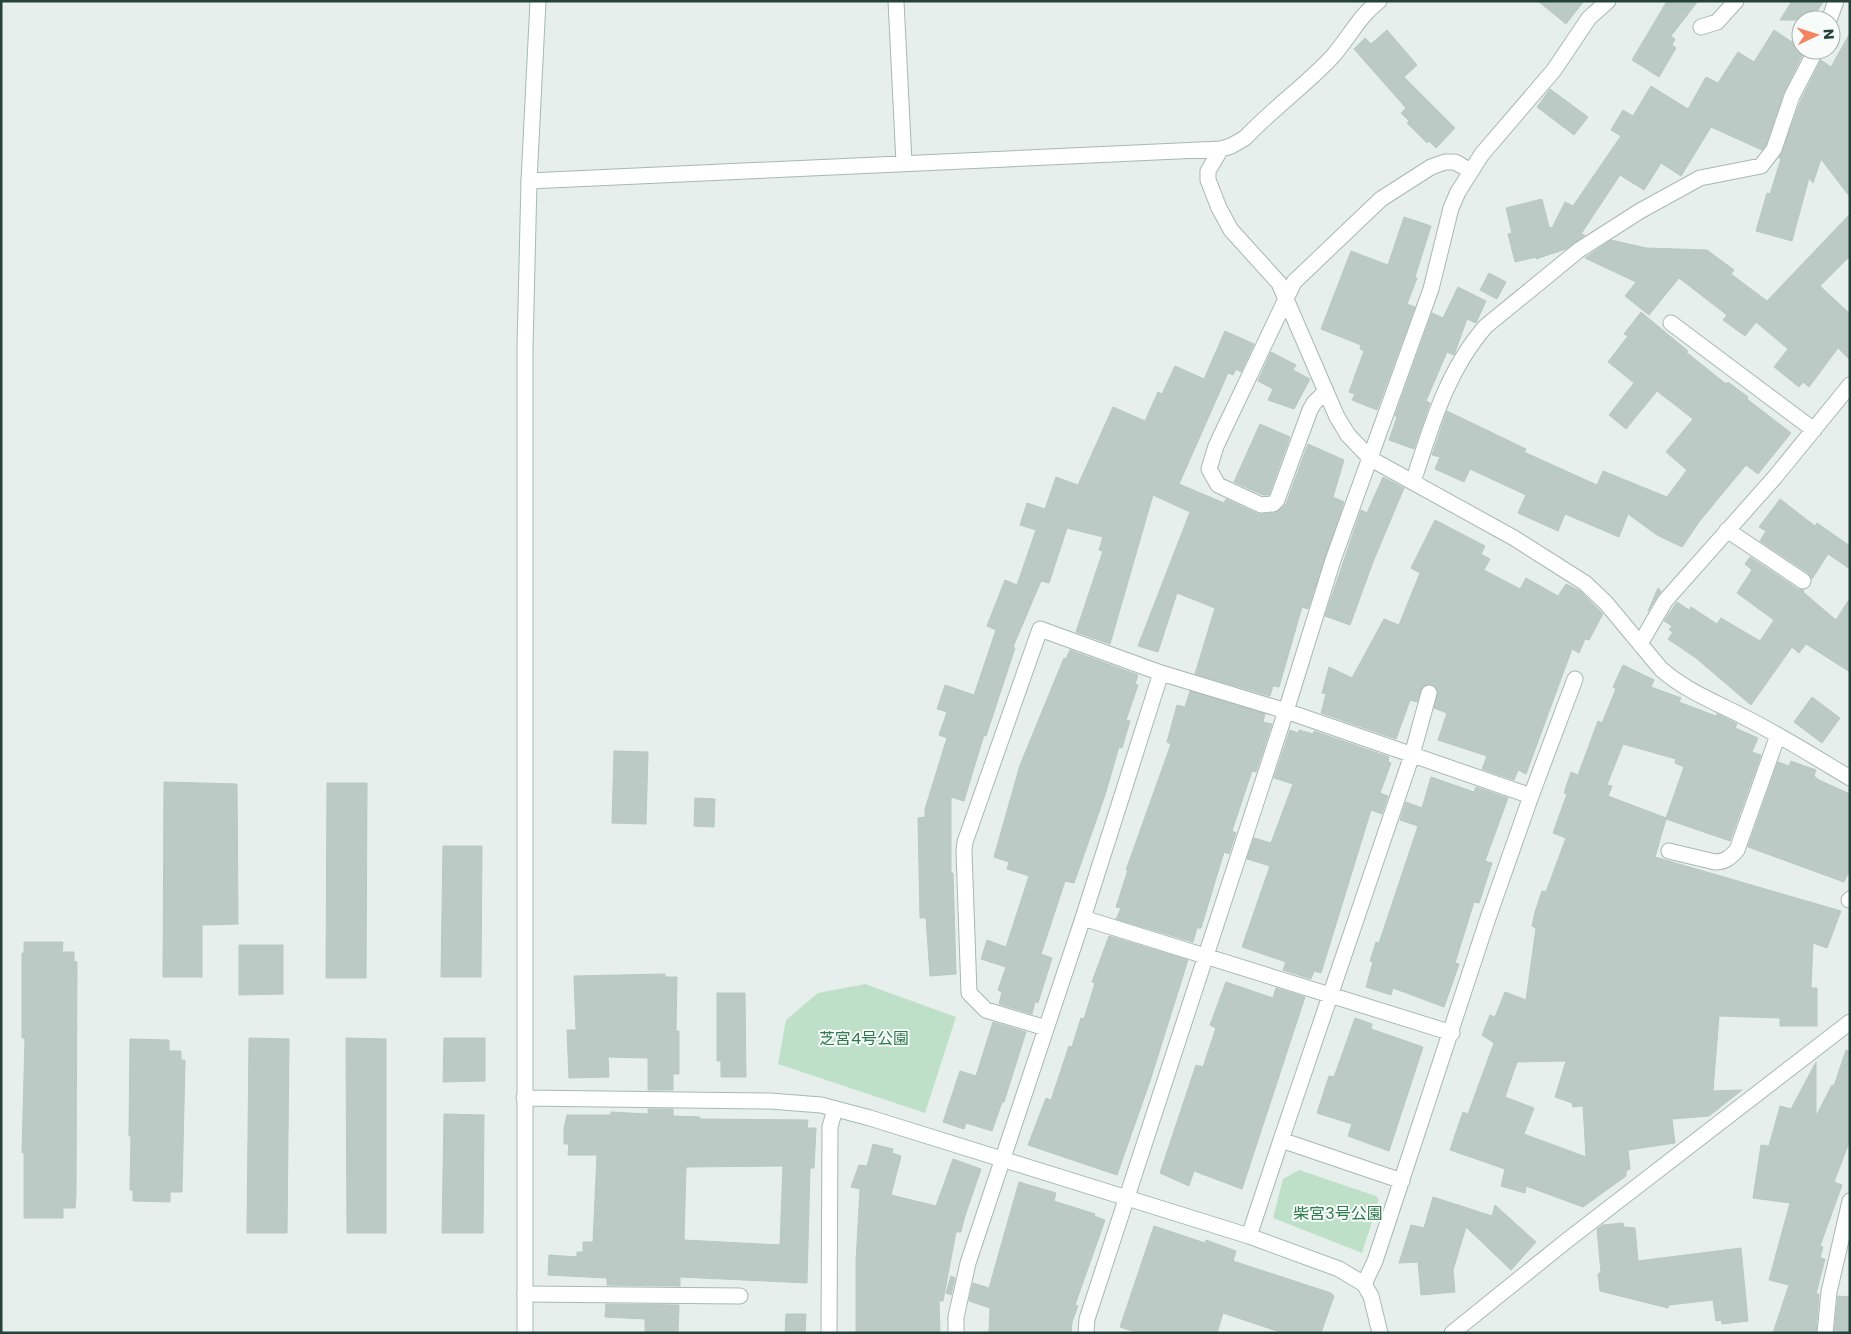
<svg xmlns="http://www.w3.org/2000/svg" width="1851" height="1334" viewBox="0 0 1851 1334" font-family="Poppins,'Noto Sans JP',sans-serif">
<rect width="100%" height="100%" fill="#e6efeb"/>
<path fill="#bfe0c8" d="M 865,984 L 956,1017 L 925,1113 L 778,1064 L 786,1020 L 818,993 Z
M 1299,1170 L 1376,1196 L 1379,1200 L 1362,1253 L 1273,1218 L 1283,1179 Z"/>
<path fill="#bbcac4" stroke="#b8c9c2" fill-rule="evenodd" d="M 1538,1 L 1584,1 L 1566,24 Z
M 1667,1 L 1698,1 L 1671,36 L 1675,39 L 1672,45 L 1676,48 L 1659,77 L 1632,60 Z
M 1792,1 L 1824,1 L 1811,20 L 1780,20 Z
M 1387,30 L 1417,65 L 1404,77 L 1455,128 L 1436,148 L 1429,141 L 1427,143 L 1407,123 L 1409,121 L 1401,113 L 1406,108 L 1354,49 L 1365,38 L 1371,44 Z
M 1774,30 L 1801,48 L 1801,50 L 1805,50 L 1784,92 L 1766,145 L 1762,150 L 1711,127 L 1681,176 L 1661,163 L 1644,190 L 1620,175 L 1581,234 L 1585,235 L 1566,249 L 1536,259 L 1537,257 L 1515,262 L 1508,234 L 1512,233 L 1506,208 L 1542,199 L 1549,227 L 1552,228 L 1565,202 L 1573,206 L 1621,136 L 1611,130 L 1623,110 L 1633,116 L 1651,86 L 1688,109 L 1706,77 L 1718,83 L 1738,52 L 1754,62 Z
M 1850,33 L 1850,197 L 1821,159 L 1813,183 L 1809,178 L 1792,241 L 1756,231 L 1767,193 L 1770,194 L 1781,159 L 1779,158 L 1801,100 L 1821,60 L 1831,67 Z
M 1550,89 L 1588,117 L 1574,135 L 1537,107 Z
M 1850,214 L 1850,256 L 1820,286 L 1850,314 L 1850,360 L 1838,348 L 1809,387 L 1803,382 L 1799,387 L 1774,367 L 1788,349 L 1756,322 L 1745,336 L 1723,320 L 1727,315 L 1679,278 L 1649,315 L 1625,296 L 1636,282 L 1585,258 L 1611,240 L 1646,248 L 1707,250 L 1734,270 L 1731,274 L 1767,301 Z
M 1404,217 L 1431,226 L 1415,277 L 1417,278 L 1407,304 L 1415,307 L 1377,410 L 1352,400 L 1355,394 L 1349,392 L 1364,351 L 1360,349 L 1361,345 L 1321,329 L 1351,251 L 1388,265 Z
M 1489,273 L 1506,282 L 1497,299 L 1480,290 Z
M 1458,287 L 1486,301 L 1476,323 L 1467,319 L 1454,355 L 1447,352 L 1426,401 L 1430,403 L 1414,449 L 1389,440 L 1397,417 L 1395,416 L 1432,313 L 1443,318 Z
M 1641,312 L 1688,351 L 1686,352 L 1726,384 L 1728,382 L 1748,397 L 1747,399 L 1791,433 L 1758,474 L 1746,465 L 1699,522 L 1682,547 L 1657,535 L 1628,514 L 1619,537 L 1565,514 L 1558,531 L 1518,513 L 1526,495 L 1470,469 L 1464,482 L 1435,469 L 1440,457 L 1432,455 L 1447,411 L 1526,449 L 1524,452 L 1597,485 L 1603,471 L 1667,497 L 1687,470 L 1666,452 L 1693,419 L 1657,391 L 1626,429 L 1609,415 L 1634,383 L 1608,362 L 1628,336 L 1624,334 Z
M 1225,331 L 1254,344 L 1241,372 L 1236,369 L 1233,375 L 1228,373 L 1179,484 L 1224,503 L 1226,499 L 1258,514 L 1274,513 L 1286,504 L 1308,444 L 1344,460 L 1333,497 L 1344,502 L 1308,609 L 1302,607 L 1279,687 L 1273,686 L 1270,696 L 1195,674 L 1215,608 L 1177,593 L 1158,652 L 1138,646 L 1190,512 L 1153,495 L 1110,644 L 1076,632 L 1103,551 L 1099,550 L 1103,537 L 1067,528 L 1049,583 L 1041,581 L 1013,647 L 1015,648 L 986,736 L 984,735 L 964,801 L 951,797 L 951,873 L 953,873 L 956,974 L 930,976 L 926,918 L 920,918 L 918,818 L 925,817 L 925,809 L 947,738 L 939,735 L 947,712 L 937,709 L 945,685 L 974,695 L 996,630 L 987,626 L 1005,580 L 1017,585 L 1036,530 L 1020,525 L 1027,503 L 1045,509 L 1056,477 L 1078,485 L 1113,407 L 1145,421 L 1158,392 L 1162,394 L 1175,366 L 1204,379 Z
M 1271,352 L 1296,365 L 1293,370 L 1310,379 L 1294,409 L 1268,400 L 1273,389 L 1258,381 Z
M 1260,424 L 1290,437 L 1269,495 L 1263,495 L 1234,482 Z
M 1383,477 L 1404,488 L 1373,562 L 1350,625 L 1325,616 L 1361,510 L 1367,513 Z
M 1780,499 L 1815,526 L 1817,523 L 1850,546 L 1850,569 L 1828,554 L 1812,579 L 1808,573 L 1760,541 L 1766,531 L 1759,527 Z
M 1435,520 L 1485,546 L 1481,554 L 1490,559 L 1484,570 L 1520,589 L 1526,578 L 1558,596 L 1566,584 L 1580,591 L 1603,614 L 1589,640 L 1585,639 L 1579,653 L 1572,649 L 1526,774 L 1518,770 L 1514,780 L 1482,769 L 1487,756 L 1438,740 L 1447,713 L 1434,708 L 1438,691 L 1432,684 L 1422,687 L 1417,702 L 1410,700 L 1396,739 L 1321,713 L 1326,694 L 1322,693 L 1329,667 L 1352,678 L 1384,619 L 1399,625 L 1420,573 L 1411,568 Z
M 1750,557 L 1798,589 L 1804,590 L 1803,592 L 1836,620 L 1850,598 L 1850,672 L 1806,644 L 1799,653 L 1792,647 L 1751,705 L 1696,658 L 1668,639 L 1673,632 L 1669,630 L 1672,626 L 1664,621 L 1677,602 L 1689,610 L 1691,607 L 1717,624 L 1721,618 L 1760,641 L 1774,620 L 1737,593 L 1752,570 L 1745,564 Z
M 1658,588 L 1661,591 L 1648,611 Z
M 1070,650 L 1138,675 L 1135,684 L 1138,685 L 1126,720 L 1130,721 L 1122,748 L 1119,747 L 1105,795 L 1074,883 L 1065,881 L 1041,954 L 1052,958 L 1038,1003 L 1035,1002 L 1032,1014 L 999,1004 L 1002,992 L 998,990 L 1006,967 L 981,959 L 987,940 L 1006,947 L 1029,876 L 1007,869 L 1009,862 L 994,857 L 1020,765 L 1064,658 L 1066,659 Z
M 1623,665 L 1654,680 L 1651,687 L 1681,698 L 1679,702 L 1716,716 L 1717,714 L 1737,724 L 1735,728 L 1758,738 L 1752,752 L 1761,755 L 1730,841 L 1666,819 L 1655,857 L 1841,911 L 1827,948 L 1813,943 L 1811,988 L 1817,988 L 1817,1026 L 1780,1026 L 1780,1018 L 1719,1016 L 1713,1091 L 1742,1090 L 1709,1116 L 1672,1119 L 1675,1143 L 1628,1150 L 1630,1169 L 1626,1171 L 1626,1176 L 1583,1207 L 1526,1186 L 1525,1193 L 1501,1186 L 1505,1169 L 1450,1150 L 1463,1112 L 1468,1114 L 1494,1043 L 1482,1035 L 1490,1015 L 1495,1017 L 1505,992 L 1526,1000 L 1536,928 L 1532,926 L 1535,912 L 1542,891 L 1546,892 L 1566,838 L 1553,833 L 1567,794 L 1564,793 L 1571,772 L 1578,775 L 1598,721 L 1602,723 L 1616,689 L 1613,687 ZM 1623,744 L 1676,759 L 1675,763 L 1684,767 L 1666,818 L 1608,796 L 1612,786 L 1607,785 ZM 1566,1061 L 1555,1097 L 1572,1103 L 1573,1107 L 1583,1106 L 1586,1157 L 1524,1134 L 1534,1108 L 1505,1097 L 1517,1062 Z
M 1190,691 L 1265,714 L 1263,722 L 1272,724 L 1256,772 L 1252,771 L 1232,831 L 1236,833 L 1229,854 L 1224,852 L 1201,928 L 1197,928 L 1193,942 L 1116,919 L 1121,908 L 1116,907 L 1128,870 L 1126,870 L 1171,744 L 1167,742 L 1177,705 L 1185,707 Z
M 1812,697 L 1840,718 L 1822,743 L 1794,722 Z
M 1290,730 L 1298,733 L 1299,730 L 1313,734 L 1314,731 L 1389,757 L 1388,762 L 1391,763 L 1380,793 L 1388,796 L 1382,814 L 1371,810 L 1321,973 L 1314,971 L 1311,979 L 1283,970 L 1286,962 L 1242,947 L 1270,866 L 1247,859 L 1254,838 L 1271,843 L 1293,784 L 1274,778 Z
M 614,751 L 648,752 L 646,824 L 612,823 Z
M 1791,761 L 1816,770 L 1814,776 L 1819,780 L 1850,794 L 1850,869 L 1844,882 L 1748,847 L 1778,762 L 1789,766 Z
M 1431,777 L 1474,792 L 1476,787 L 1508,798 L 1485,861 L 1492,863 L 1479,903 L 1474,902 L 1455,963 L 1459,964 L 1444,1007 L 1393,988 L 1391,995 L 1366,987 L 1373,962 L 1370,961 L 1376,942 L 1379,943 L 1418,826 L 1400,820 L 1406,802 L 1422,808 Z
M 164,782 L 237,784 L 238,924 L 202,925 L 202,977 L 163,977 Z
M 327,783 L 367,783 L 366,978 L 326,978 Z
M 695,798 L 715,799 L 714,827 L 694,826 Z
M 443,846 L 482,846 L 481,977 L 441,977 Z
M 1109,936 L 1188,960 L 1150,1081 L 1117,1175 L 1028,1145 L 1046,1098 L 1051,1100 L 1069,1046 L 1072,1047 L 1081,1018 L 1084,1019 L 1095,983 L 1092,982 Z
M 24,942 L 63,942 L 62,952 L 74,952 L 74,961 L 77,962 L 76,1194 L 75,1208 L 63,1208 L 63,1218 L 24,1218 L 24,1152 L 22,1153 L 25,1038 L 22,1038 L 22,953 L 24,953 Z
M 239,945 L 283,945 L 283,994 L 239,995 Z
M 665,974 L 665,977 L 677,977 L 676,1031 L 679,1031 L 679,1074 L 673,1074 L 673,1090 L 648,1090 L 648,1058 L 608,1057 L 609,1077 L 569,1078 L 567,1030 L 576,1030 L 574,976 Z
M 1226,982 L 1273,998 L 1276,988 L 1305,997 L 1242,1189 L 1194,1171 L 1189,1186 L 1160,1173 L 1196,1065 L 1203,1067 L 1216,1028 L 1210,1025 Z
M 717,993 L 745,993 L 746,1077 L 721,1077 L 721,1061 L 717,1061 Z
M 1355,1018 L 1372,1024 L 1371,1029 L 1423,1047 L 1389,1151 L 1348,1136 L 1352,1124 L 1317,1113 L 1329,1076 L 1334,1077 Z
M 993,1022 L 1026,1032 L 1004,1102 L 1002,1102 L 992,1131 L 966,1123 L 964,1129 L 943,1122 L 960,1071 L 976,1076 Z
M 249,1038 L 289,1039 L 287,1233 L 247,1233 Z
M 346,1038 L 386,1039 L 386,1233 L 347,1233 Z
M 444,1038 L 485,1038 L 485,1081 L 443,1082 Z
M 130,1039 L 169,1040 L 169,1051 L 181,1051 L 181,1060 L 185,1060 L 182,1192 L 170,1192 L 170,1202 L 133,1201 L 133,1190 L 130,1190 L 131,1136 L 129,1136 Z
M 1846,1050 L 1850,1051 L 1850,1140 L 1834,1182 L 1842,1185 L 1820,1246 L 1823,1247 L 1820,1258 L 1825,1259 L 1816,1294 L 1819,1294 L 1816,1333 L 1773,1333 L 1789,1285 L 1769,1280 L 1790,1203 L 1753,1198 L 1761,1145 L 1769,1146 L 1780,1106 L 1791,1109 L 1816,1062 L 1816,1116 L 1832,1085 L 1834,1086 Z
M 648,1109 L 673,1109 L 673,1116 L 700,1117 L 700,1119 L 808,1120 L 807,1128 L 816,1128 L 814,1168 L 810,1168 L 807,1283 L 680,1277 L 680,1286 L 607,1285 L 607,1278 L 548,1275 L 549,1255 L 577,1257 L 577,1252 L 583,1252 L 583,1242 L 593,1242 L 597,1155 L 568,1155 L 569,1144 L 564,1144 L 564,1128 L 567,1115 L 611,1115 L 611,1112 L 648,1114 ZM 783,1166 L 780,1245 L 684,1240 L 686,1167 Z
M 444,1114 L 484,1115 L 483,1233 L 442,1233 Z
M 873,1144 L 893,1149 L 892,1153 L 901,1156 L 891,1195 L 936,1206 L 953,1159 L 981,1169 L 964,1219 L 961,1232 L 956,1232 L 943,1301 L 939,1301 L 940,1333 L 856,1333 L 856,1261 L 860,1189 L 851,1187 L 859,1165 L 867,1166 Z
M 1019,1182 L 1056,1193 L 1054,1201 L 1095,1214 L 1094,1216 L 1105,1220 L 1075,1305 L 1078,1306 L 1072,1322 L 1071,1333 L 989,1333 L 990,1308 L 969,1301 L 973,1283 L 989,1288 Z
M 1433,1197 L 1492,1216 L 1495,1205 L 1536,1242 L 1511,1270 L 1466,1227 L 1453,1270 L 1455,1292 L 1421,1295 L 1418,1262 L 1399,1263 L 1411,1225 L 1424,1228 Z
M 1623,1223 L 1624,1227 L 1635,1228 L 1638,1261 L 1741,1248 L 1748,1321 L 1722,1324 L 1721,1320 L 1716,1321 L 1713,1300 L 1669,1305 L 1668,1308 L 1600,1291 L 1598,1274 L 1601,1272 L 1597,1229 L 1603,1225 Z
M 1154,1226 L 1205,1243 L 1206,1240 L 1236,1251 L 1233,1261 L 1331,1293 L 1334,1296 L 1321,1333 L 1283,1333 L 1223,1313 L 1217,1333 L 1138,1333 L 1120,1327 Z
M 951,1276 L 955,1278 L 951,1295 L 946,1293 Z
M 1838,1296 L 1850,1297 L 1850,1333 L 1834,1333 Z
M 606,1304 L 679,1305 L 678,1333 L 645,1333 L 645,1319 L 605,1317 Z
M 786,1314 L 806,1314 L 805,1333 L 785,1333 Z"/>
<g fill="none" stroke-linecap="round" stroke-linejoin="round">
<g stroke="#a8b8b2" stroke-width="17">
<path id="street" d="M 896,1 L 904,163
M 1829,20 L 1836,1
M 1701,27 L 1717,22 L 1736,1
M 1221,149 L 1208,171 L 1208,180 L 1219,208 L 1231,230 L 1279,283 L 1337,417 L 1348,435 L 1371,459 L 1514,538 L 1585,583 L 1606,603 L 1661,669 C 1686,691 1715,702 1744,717 C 1780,735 1815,757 1850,778
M 529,181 L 1221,149 L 1231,146 L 1245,138 C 1272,109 1305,86 1332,57 C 1349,38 1359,16 1379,1
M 1671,323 L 1814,430
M 1326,391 L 1314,403 L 1310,410 L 1277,500 L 1273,504 L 1261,505 L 1218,485 L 1209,469 L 1216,446 L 1294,282 L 1381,199 L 1431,167 L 1445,162 L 1455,162 L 1471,171
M 1413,482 C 1431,427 1447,370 1486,326 L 1579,250 L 1640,211 L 1700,178 L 1761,166 L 1774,149 L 1792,96 L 1816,50
M 1727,530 L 1803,581
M 1640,644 L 1665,601 L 1775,477 L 1850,385
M 1531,796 L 1575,679
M 1669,851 L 1715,862 C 1725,862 1731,857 1737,850 L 1778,735
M 1849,900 L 1850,899
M 1083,918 L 1452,1033
M 1046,1028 L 986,1010 L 969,993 L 964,851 L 965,842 L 1040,629 L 1161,673 L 1286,711 L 1531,796 L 1487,921 L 1375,1261 L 1364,1284
M 1281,1140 L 1412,755 L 1429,693
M 1249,1236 L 1281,1140 L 1402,1181
M 525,1294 L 740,1296
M 829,1333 L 830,1127 L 835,1109
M 956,1333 L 956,1317 L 968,1263 L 1083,918 L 1161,673
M 1086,1333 L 1087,1319 L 1286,711 L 1333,560 L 1431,289 L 1451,208 L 1458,192 L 1482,154 L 1554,70 L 1589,18 L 1608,1
M 1452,1333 L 1565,1242 L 1850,1022
M 1825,1333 L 1829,1292 L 1850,1201"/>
</g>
<g stroke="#a4bbb3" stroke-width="17">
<path id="secondary" d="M 524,1098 L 770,1101 L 821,1105 L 870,1118 L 1249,1236 L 1339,1269 L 1364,1284 L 1371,1296 L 1380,1333
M 525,1333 L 525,348 L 529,181 L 538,1"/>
</g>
<use href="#street" stroke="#fff" stroke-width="15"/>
<use href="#secondary" stroke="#fff" stroke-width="15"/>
</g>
<g text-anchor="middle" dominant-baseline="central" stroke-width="4" stroke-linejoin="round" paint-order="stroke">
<g font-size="16" fill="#2d7a4b" stroke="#f7fbf9">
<text x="864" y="1038">芝宮4号公園</text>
<text x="1338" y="1213">柴宮3号公園</text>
</g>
</g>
<rect width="1851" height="1334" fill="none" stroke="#24423a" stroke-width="5"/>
<g transform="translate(1816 35) rotate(86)"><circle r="24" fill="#f7fbf9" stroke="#a3b1ad"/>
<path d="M0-4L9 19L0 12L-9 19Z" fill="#f4845f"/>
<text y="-8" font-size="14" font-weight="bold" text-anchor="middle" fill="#24423a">N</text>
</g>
</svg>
